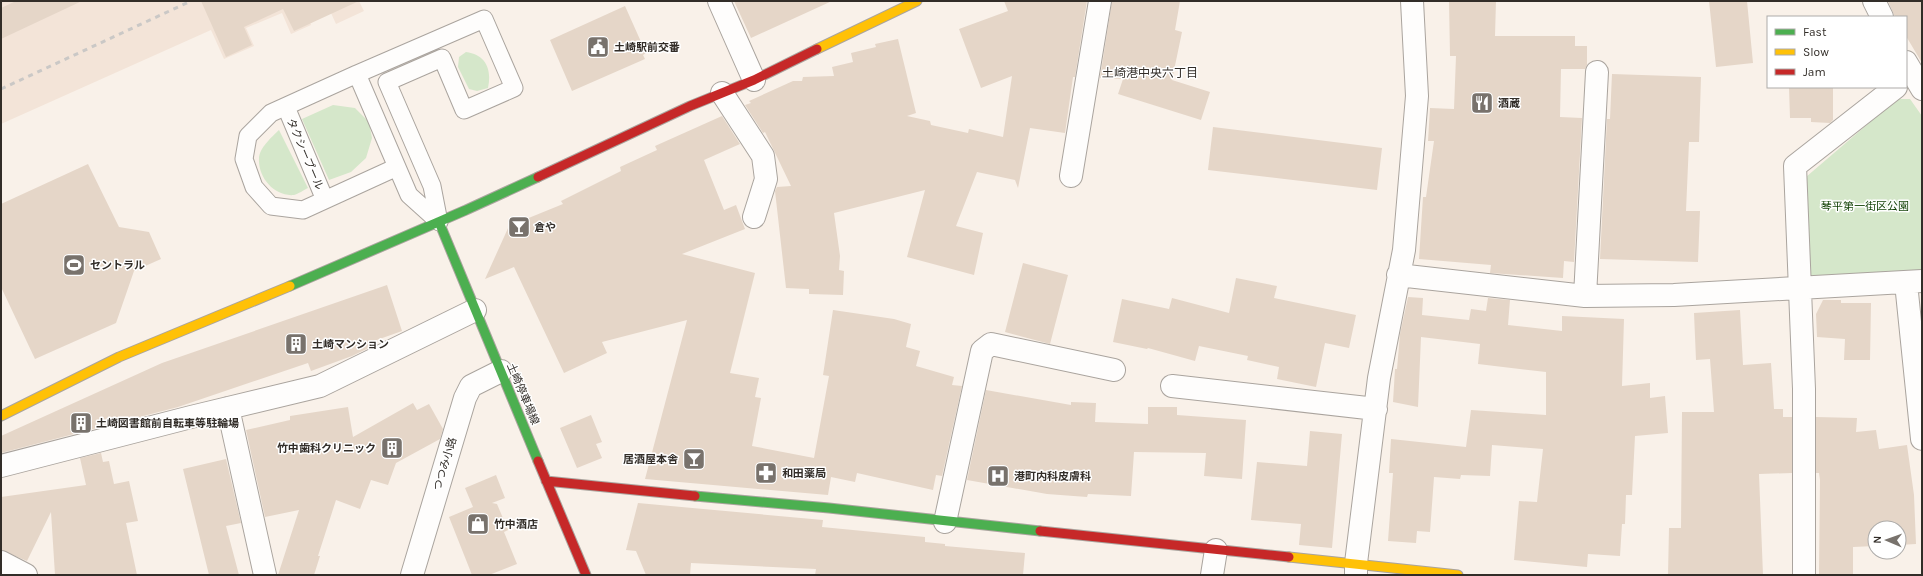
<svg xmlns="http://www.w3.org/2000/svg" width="1923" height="576" viewBox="0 0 1923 576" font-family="Karla,'Noto Sans JP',sans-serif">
<rect width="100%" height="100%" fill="#f9f1e9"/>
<path fill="#f3e4d8" d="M 1,1 L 359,1 L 364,11 L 336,24 L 331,13 L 310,22 L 311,25 L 291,34 L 282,13 L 246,28 L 254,46 L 224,59 L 211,30 L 1,124 Z"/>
<path fill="#d5e7ca" d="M 466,52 C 486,55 492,69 488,88 L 477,91 L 469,89 L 458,67 L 459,57 Z
M 1897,99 L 1910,99 L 1922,116 L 1922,273 L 1810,278 L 1806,177 Z
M 333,105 L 355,108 L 369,122 L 372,138 L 366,158 L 351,172 L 329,180 L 302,119 Z
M 279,130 L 308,188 C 304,190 298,194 294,195 C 275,197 258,178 259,159 C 259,148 272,137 279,130 Z"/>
<path fill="#e5d6c8" d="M 16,1 L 82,1 L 1,39 L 1,8 Z
M 201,1 L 359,1 L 294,31 L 283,9 L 244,27 L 252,45 L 226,57 Z
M 734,1 L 832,1 L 751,38 Z
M 1004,1 L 1087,1 L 1075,77 L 1073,77 L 1065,133 L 1030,128 L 1018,188 L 1015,180 L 977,172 L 956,226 L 983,233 L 974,275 L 907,257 L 925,190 L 834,213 L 840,256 L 839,270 L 844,271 L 843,295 L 809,294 L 809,289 L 786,288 L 775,191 L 777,187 L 791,186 L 765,132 L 763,133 L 745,105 L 751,103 L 749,101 L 793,81 L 802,81 L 803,77 L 834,76 L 832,67 L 853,62 L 851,53 L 876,47 L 875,44 L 898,39 L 916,113 L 907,116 L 930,121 L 931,125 L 968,133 L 969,129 L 1003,137 L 1012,76 L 981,88 L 959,29 L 1008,11 Z
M 1112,1 L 1180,1 L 1175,30 L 1182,32 L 1172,80 L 1210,92 L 1201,120 L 1118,94 L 1123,79 L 1100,78 Z
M 1449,1 L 1496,1 L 1495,36 L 1575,36 L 1575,46 L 1587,46 L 1587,65 L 1585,69 L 1561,69 L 1560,117 L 1582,118 L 1574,262 L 1564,261 L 1563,278 L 1490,273 L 1491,265 L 1419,259 L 1423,197 L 1426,197 L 1434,141 L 1428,141 L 1430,108 L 1454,109 L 1456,56 L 1450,56 Z
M 1709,1 L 1747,1 L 1753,63 L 1716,67 Z
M 1888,1 L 1922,1 L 1922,63 L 1906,36 L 1906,17 L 1895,17 Z
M 625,6 L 646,53 L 643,55 L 645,59 L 572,91 L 550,40 Z
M 1612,74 L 1701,77 L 1699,142 L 1689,142 L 1686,211 L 1700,211 L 1698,262 L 1600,259 L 1607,119 L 1610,119 Z
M 1789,87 L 1833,87 L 1833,120 L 1830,123 L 1811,122 L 1811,118 L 1790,118 Z
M 722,116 L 740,144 L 704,160 L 724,210 L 736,205 L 745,229 L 682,254 L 755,273 L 730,373 L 759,378 L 755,397 L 761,398 L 752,446 L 814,458 L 829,376 L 823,375 L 833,310 L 894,319 L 911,324 L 906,347 L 920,351 L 916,366 L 954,377 L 952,385 L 962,386 L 942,476 L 936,475 L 933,490 L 857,473 L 855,482 L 831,477 L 828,495 L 645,479 L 687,320 L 602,342 L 607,353 L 564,373 L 514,267 L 485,279 L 509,226 L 563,204 L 561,201 L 621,171 L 620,167 L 657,150 L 655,146 Z
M 1213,127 L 1382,148 L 1377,190 L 1208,170 Z
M 88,164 L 119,227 L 149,232 L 161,259 L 134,271 L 116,323 L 35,359 L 1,287 L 1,204 Z
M 1023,263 L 1068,275 L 1050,344 L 1005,332 Z
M 1236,278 L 1277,286 L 1274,298 L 1356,315 L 1349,348 L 1325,343 L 1316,387 L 1277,379 L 1279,367 L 1247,360 L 1248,356 L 1199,346 L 1195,361 L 1148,348 L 1147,349 L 1113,342 L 1122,299 L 1169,309 L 1172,298 L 1229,313 Z
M 387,285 L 402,331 L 374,341 L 375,345 L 352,356 L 311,371 L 308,363 L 178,407 L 1,453 L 1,436 L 162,363 Z
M 1408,297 L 1423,298 L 1422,315 L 1469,320 L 1471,309 L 1486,311 L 1488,298 L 1510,300 L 1508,325 L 1562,331 L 1562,316 L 1624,319 L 1622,386 L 1650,383 L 1650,398 L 1665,396 L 1668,433 L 1635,436 L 1632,495 L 1626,495 L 1625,524 L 1622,524 L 1620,556 L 1588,554 L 1587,567 L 1514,560 L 1519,501 L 1537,502 L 1543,449 L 1492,445 L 1490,476 L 1461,475 L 1460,479 L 1434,477 L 1430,532 L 1417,531 L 1416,543 L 1388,541 L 1393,473 L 1389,473 L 1391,439 L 1466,447 L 1471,410 L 1546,415 L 1546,372 L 1478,364 L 1480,344 L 1421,337 L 1418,407 L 1393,402 L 1395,369 L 1397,369 L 1400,334 Z
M 1823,300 L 1841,300 L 1841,303 L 1871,303 L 1870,360 L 1844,360 L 1845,339 L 1817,337 L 1816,314 Z
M 1740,310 L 1743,365 L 1771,363 L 1774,409 L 1783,409 L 1783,417 L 1792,417 L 1792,473 L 1759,474 L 1763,575 L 1668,575 L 1669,528 L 1681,528 L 1682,412 L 1714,412 L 1710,359 L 1696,360 L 1694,313 Z
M 986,390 L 1071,405 L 1071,402 L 1096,403 L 1095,422 L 1148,424 L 1148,407 L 1177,407 L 1177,415 L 1246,420 L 1242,479 L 1204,476 L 1206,453 L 1134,452 L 1131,496 L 1088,494 L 1087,497 L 1047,494 L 967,480 Z
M 413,403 L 417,410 L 429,404 L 443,429 L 440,439 L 396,463 L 388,485 L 371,480 L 360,509 L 336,500 L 318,556 L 320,556 L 314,575 L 278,575 L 299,510 L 265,517 L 246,430 L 290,420 L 290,416 L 348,407 L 353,437 Z
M 591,415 L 602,442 L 596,444 L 602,458 L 577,468 L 560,428 Z
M 1816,417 L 1857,418 L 1856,432 L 1876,430 L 1879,449 L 1907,445 L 1914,495 L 1916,544 L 1899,545 L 1899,528 L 1875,528 L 1875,546 L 1853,547 L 1853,575 L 1819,575 L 1820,480 L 1819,473 L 1816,473 Z
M 1310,431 L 1342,434 L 1332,548 L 1299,545 L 1301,524 L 1251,520 L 1257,462 L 1307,466 Z
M 101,453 L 103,462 L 109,461 L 114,484 L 129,481 L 138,521 L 126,523 L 137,575 L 55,575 L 51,512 L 27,561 L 1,550 L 1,497 L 86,485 L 80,458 Z
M 226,459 L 241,523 L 226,526 L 239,575 L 209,575 L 183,469 Z
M 496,475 L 505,498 L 492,503 L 497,504 L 508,530 L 504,532 L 517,564 L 489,575 L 472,575 L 449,517 L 473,507 L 465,488 Z
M 638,503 L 823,520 L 822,527 L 925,537 L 925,542 L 945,544 L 945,546 L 1025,553 L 1023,575 L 815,575 L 816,569 L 691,563 L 690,575 L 646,575 L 636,551 L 626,550 Z"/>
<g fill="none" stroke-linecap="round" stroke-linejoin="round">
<g stroke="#aaa49e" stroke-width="19">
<path id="lane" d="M 484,19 L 514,88 L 464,110 L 442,58 L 387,82 L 432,186 L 439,222 L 409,195 L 357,74 Z
M 357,74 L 271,113 L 248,136 L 244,159 L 254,187 L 271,206 L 303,210 L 397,167
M 286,107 L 325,200"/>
</g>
<g stroke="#aaa49e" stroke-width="24">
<path id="street" d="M 719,1 L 754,80
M 1874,1 L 1882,17
M 1906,62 L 1922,89
M 722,93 L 763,156 L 766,179 L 754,217
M 1071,176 L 1100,1
M 1398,275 L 1585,296 L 1674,295 L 1922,281
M 1906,283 L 1922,439
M 1585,296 L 1597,72
M 1172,386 L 1376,409
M 228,408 L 265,575
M 1,466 L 191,417 L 320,386 L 475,310
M 945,522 L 982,351 L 991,344 L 1114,370
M 1,562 L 26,575
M 412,575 L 465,398 L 471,386 L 501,371
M 1212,575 L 1216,550
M 1356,575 L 1356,563 L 1379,378 L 1404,250 L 1417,96 L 1412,1
M 1804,575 L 1804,389 L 1795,166 L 1896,87"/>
</g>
<g stroke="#aaa49e" stroke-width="11">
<path id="fast" d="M 439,222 L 538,461
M 290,286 L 466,210 L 538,177
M 695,496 L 829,508 L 1040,531"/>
</g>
<g stroke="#aaa49e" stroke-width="11">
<path id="slow" d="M 817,49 L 917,1
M 1,416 L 119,357 L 290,286
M 1289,557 L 1458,575"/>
</g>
<g stroke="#aaa49e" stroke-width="11">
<path id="jam" d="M 538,177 L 690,106 L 754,80 L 817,49
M 538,461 L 586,575
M 546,481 L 695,496
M 1040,531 L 1289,557"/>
</g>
<use href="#lane" stroke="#fefdfc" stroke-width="17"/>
<use href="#street" stroke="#fefdfc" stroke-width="22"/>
<use href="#fast" stroke="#4caf50" stroke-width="9"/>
<use href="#slow" stroke="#ffc107" stroke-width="9"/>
<use href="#jam" stroke="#c62828" stroke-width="9"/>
<path stroke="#cac8c6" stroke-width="3" stroke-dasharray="5 5" stroke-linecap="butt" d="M 1,89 L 191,1"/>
</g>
<defs>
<g id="civic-square" transform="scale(1.15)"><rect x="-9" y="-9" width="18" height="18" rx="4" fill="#78726c" stroke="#fff"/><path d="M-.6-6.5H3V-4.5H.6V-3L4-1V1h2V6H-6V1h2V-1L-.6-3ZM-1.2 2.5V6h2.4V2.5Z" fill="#fff"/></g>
<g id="restaurant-square" transform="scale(1.15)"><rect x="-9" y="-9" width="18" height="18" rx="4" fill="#78726c" stroke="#fff"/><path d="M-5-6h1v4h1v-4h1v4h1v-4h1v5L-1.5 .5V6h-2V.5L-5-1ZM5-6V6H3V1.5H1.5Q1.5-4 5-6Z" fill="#fff"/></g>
<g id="bar-square" transform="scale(1.15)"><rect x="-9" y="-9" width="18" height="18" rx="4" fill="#78726c" stroke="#fff"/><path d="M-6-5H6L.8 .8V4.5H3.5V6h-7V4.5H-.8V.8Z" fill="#fff"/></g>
<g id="stadium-square" transform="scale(1.15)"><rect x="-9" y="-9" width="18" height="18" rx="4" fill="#78726c" stroke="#fff"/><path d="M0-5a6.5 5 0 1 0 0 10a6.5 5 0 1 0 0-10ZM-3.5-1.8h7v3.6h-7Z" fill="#fff"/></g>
<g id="building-square" transform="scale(1.15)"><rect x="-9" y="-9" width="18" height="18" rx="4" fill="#78726c" stroke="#fff"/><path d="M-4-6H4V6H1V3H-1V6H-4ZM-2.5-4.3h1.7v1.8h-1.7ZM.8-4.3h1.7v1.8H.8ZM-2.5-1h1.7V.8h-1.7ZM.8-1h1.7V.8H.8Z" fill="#fff"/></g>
<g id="pharmacy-square" transform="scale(1.15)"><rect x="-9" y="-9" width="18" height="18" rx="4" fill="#78726c" stroke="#fff"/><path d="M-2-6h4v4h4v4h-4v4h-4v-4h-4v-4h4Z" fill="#fff"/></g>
<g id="hospital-square" transform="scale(1.15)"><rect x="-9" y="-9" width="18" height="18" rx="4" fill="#78726c" stroke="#fff"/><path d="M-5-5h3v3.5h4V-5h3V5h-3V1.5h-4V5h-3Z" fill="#fff"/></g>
<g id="shop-square" transform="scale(1.15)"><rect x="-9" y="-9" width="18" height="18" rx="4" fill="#78726c" stroke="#fff"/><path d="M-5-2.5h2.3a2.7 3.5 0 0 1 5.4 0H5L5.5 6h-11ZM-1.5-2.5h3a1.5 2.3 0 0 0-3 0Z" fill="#fff"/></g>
</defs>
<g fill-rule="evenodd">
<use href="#civic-square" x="598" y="47"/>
<use href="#restaurant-square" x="1482" y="103"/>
<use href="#bar-square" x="519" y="227"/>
<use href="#stadium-square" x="74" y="265"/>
<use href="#building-square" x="296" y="344"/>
<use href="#building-square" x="81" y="423"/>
<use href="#building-square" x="392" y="448"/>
<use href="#bar-square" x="694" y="459"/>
<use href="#pharmacy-square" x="766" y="473"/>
<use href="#hospital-square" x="998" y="476"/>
<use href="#shop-square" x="478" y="524"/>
</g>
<g text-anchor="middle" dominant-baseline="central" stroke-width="3" stroke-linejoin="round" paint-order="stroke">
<g font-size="11" font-weight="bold" fill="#322d28" stroke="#fff" text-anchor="start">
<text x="614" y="47">土崎駅前交番</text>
<text x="1498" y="103">酒蔵</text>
<text x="534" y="227">倉や</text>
<text x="90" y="265">セントラル</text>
<text x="312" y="344">土崎マンション</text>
<text x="96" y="423">土崎図書館前自転車等駐輪場</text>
<text x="376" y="448" text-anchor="end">竹中歯科クリニック</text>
<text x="678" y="459" text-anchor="end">居酒屋本舎</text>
<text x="782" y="473">和田薬局</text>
<text x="1014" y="476">港町内科皮膚科</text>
<text x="494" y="524">竹中酒店</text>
</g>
<g font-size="11" fill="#322d28" stroke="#fff">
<text transform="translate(305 154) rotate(67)">タクシープール</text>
<text transform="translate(523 394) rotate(67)">土崎停車場線</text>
<text transform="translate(445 464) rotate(-73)">つつみ小路</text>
</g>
<g font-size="11" fill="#0f3f03" stroke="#fff">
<text x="1865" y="206">琴平第一街区公園</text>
</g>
<g font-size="12" fill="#322d28" stroke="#fff">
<text x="1150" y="73">土崎港中央六丁目</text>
</g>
</g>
<rect width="1923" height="576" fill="none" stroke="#322d28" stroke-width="4"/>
<rect x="1767" y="16" width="140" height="72" fill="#ffffff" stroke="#adaba9"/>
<rect x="1775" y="29" width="20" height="6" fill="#4caf50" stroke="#adaba9"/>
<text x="1803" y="36" font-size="12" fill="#322d28">Fast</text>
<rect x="1775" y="49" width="20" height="6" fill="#ffc107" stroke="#adaba9"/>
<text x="1803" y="56" font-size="12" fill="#322d28">Slow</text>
<rect x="1775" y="69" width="20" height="6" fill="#c62828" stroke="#adaba9"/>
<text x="1803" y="76" font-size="12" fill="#322d28">Jam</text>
<g transform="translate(1887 540) rotate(272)"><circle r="19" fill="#ffffff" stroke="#adaba9"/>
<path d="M0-3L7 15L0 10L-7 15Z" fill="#78726c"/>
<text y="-6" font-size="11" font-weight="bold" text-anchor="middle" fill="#322d28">N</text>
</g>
</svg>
